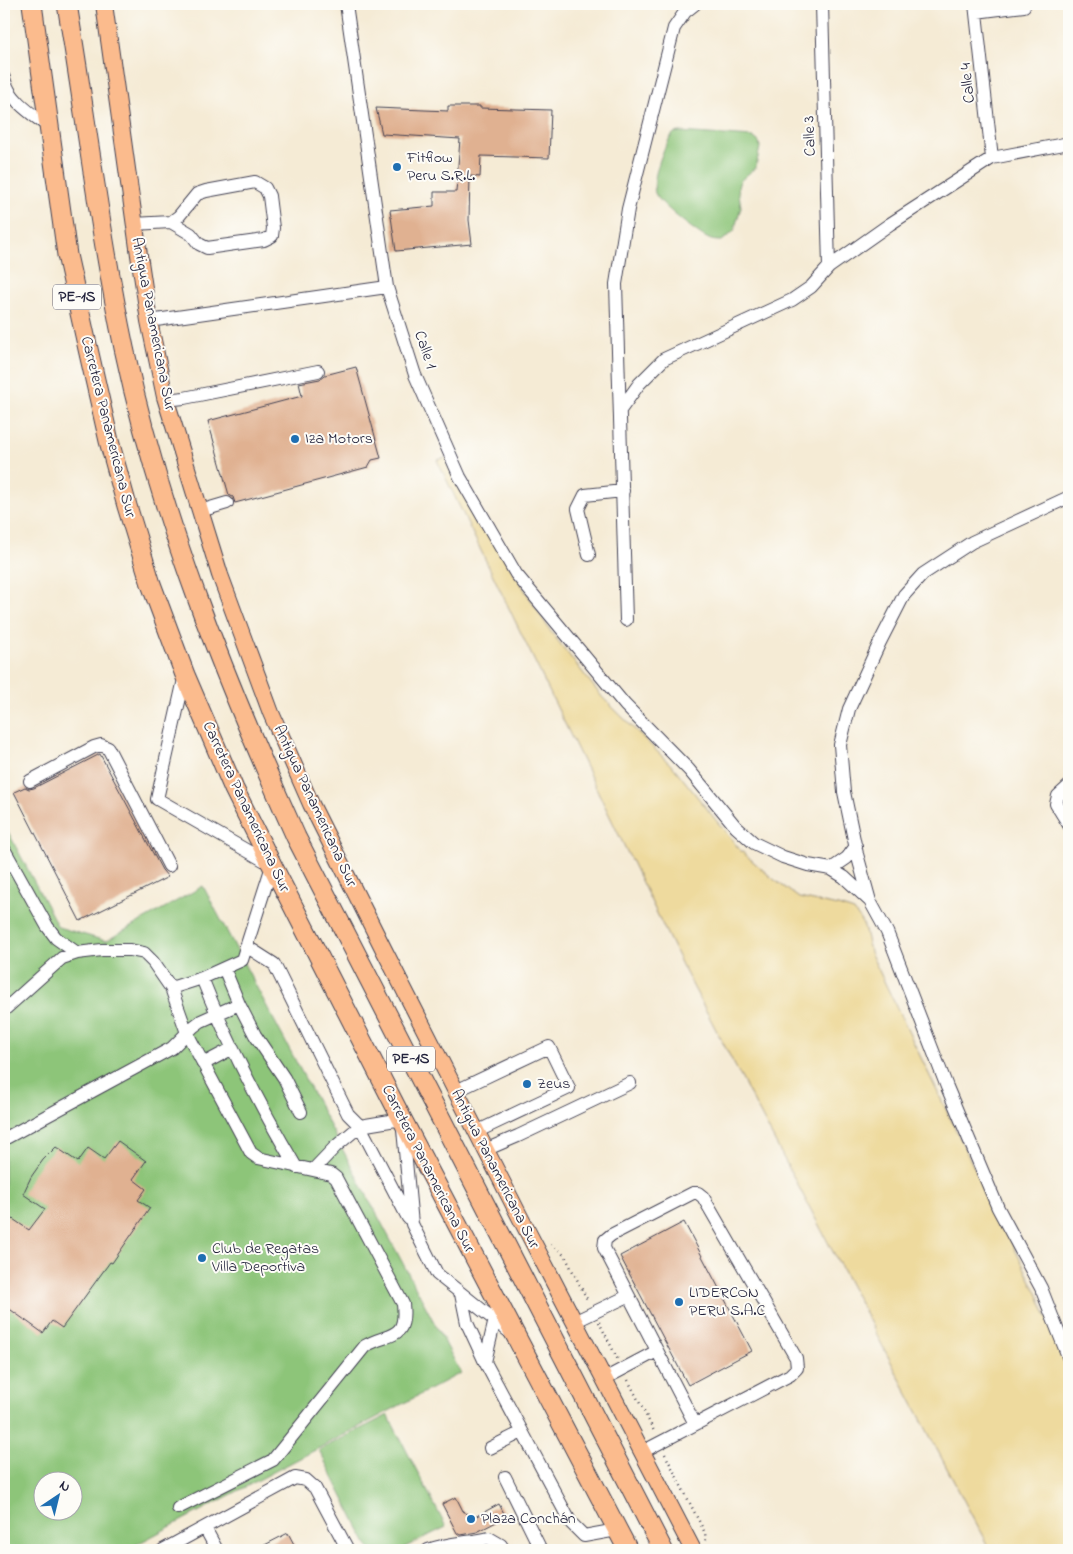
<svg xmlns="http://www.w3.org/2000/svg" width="1073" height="1554" viewBox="0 0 1073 1554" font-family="'Indie Flower',sans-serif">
<rect width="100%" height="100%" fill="#fdfcf7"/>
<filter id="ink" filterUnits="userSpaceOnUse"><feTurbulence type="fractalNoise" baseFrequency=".02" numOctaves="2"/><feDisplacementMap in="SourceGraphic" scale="10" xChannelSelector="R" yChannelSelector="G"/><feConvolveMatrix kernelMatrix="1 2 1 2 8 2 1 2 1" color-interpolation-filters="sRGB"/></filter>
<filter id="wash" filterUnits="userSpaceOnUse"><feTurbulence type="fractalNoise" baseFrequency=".0096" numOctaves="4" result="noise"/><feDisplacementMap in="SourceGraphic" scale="20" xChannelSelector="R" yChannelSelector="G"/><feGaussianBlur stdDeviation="1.12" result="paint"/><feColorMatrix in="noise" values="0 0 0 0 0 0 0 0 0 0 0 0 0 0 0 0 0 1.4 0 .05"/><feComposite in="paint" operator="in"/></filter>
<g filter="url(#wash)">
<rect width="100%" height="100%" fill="#f5ebd5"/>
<path fill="#8dc579" stroke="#58745a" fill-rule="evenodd" d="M 680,132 L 753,137 L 759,142 L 760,147 L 756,167 L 740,181 L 738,187 L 741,207 L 734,231 L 722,241 C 717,241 712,241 707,238 C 697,233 659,204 655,193 C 651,180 664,143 674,133 Z
M 4,824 L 58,927 L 106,941 L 203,886 L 461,1373 L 126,1550 L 4,1550 ZM 42,1482 L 72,1482 L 72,1512 L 42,1512 Z
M 388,1415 L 446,1527 L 399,1550 L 370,1550 L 319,1450 Z"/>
<path fill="#eeda9e" stroke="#887e6c" d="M 448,457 L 467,498 L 551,632 L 602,697 L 675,769 L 740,850 L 772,878 L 799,898 L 838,906 L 854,911 L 864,926 L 870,952 L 979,1178 L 1038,1295 L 1069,1374 L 1069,1550 L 990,1550 L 683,967 L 437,460 Z"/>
<g id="blocks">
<path fill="#e0b191" d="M 448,106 L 480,106 L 480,108 L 551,110 L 549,158 L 481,156 L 480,177 L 470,176 L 469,220 L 472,244 L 396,251 L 390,210 L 434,206 L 434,192 L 456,192 L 460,139 L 382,134 L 376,108 L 448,111 Z
M 356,367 L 381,458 L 372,460 L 368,467 L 235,503 L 233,497 L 229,495 L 208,421 L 302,396 L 299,383 L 320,379 L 325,375 Z
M 100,754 L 162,870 L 168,877 L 80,921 L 14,792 L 25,787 L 29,789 L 34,788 Z
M 118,1141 L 146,1161 L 133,1179 L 146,1189 L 138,1200 L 150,1208 L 112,1263 L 110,1262 L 62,1328 L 52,1321 L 43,1333 L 4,1305 L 4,1213 L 29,1230 L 45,1209 L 23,1194 L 31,1177 L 43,1160 L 56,1147 L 78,1162 L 88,1148 L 104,1159 Z
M 684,1222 L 752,1351 L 688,1385 L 620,1256 Z
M 456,1497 L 463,1511 L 473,1518 L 499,1504 L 506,1517 L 477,1532 L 460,1535 L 457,1533 L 442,1504 Z
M 288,1533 L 297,1550 L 255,1550 Z"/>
</g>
</g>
<g filter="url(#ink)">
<use href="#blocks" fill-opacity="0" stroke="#424052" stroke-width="1"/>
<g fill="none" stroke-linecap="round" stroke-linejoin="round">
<g stroke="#424052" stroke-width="14">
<path id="minor" d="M 346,4 L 387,287 L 415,375 L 460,477 L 516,574 L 625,705 L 689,770 L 736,827 L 754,843 L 783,857 L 808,865 L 831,869 L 844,877 L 870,901 L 887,932 L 947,1087 L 998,1208 L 1041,1288 L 1069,1359
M 822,4 L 829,267
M 975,4 L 992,158
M 976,12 L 1024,6
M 4,78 C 9,100 32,114 49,127
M 134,224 L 171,222 L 191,234 L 199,244 L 207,248 L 264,240 L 272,236 L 273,228 L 269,196 L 265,188 L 255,182 L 206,191 L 197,194 L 179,216 L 171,222
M 149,321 L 387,287
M 165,400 L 184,398 L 318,371
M 621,409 L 639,384 L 664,359 L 792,300 L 811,287 L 829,267 L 890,224 L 992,158 L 1069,143
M 200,511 L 227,503
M 589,555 L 578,509 L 585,495 L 623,491
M 626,620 L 616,284 L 628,209 L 674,28 L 685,12 L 695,4
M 185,675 L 157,799 L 272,865
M 30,781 L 94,747 L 101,745 L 108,748 L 169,866
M 1069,786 L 1058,796 L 1056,804 L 1069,825
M 4,849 L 47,926 L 56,938 L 77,953
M 831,869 L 847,858 L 856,846
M 870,901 L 857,854 L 844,792 L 840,745 L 849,709 L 880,642 L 904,595 L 923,574 L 972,542 L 1069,497
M 246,946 L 274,964 L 348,1114 L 360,1126 L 402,1119 L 412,1224 L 437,1274 L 512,1334
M 224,968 L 239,1004 L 255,1035 L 284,1078 L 301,1112
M 202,978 C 228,1044 260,1106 296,1167
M 171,988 L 187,1033 L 251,1153 L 258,1158 L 331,1174 L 336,1178 L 403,1304 C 407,1341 389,1332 365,1346 L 273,1460 L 178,1508
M 4,1010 L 62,958 L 77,953 L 102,950 L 130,950 L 144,953 L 153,962 L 171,988 L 202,978 L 242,960 L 272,866
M 203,1064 L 233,1048
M 456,1091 L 549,1047 L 569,1088 L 476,1132
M 4,1139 L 172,1048 L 193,1027 L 201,1021 L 239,1004
M 485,1150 L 518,1136 L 630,1083
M 313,1170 L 335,1147 L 360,1126 L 408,1218
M 461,1294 L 467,1323 L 485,1362
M 496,1315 L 485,1362 L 571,1523 L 584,1536 L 617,1530
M 574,1322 L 628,1296
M 604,1379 L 657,1351
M 490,1448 L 522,1432
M 642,1452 L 790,1375 L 797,1368 L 796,1358 L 703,1197 L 698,1193 L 693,1193 L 611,1235 L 605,1240 L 604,1248 L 695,1424
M 505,1477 L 541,1550
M 205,1528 L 217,1550
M 163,1550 L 295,1478 L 306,1480 L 315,1488 L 348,1550
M 428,1550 C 448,1542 469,1543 489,1538 L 501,1545 L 504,1550"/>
</g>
<g stroke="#424052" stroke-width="18">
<path id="major" d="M 104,4 L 139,255 L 149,321 L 165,397 L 220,575 L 271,713 L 311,804 L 383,948 L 522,1221 L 693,1550"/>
</g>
<g stroke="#424052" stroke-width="21">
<path id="highway" d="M 32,4 L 67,255 L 88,349 L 109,441 L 127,506 L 151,584 L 185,675 L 234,789 L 272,865 L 402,1119 L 628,1550
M 67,4 C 86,118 100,234 124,348 C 160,518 225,680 296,837 L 663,1550"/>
</g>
<path stroke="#424052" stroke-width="2.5" stroke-dasharray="1 4" stroke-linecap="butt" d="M 551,1244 L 565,1256 L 588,1301
M 599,1322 L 618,1360
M 628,1380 L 655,1433
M 665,1454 L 705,1533 L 706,1541"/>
<use href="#minor" stroke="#fff" stroke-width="12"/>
<use href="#major" stroke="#fbbb8d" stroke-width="16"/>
<use href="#highway" stroke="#fbbb8d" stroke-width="19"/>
</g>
</g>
<g fill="#1f6fb2" stroke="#fdfcf7" stroke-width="2">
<circle cx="397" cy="167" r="5"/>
<circle cx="295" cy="439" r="5"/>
<circle cx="527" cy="1084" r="5"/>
<circle cx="202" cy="1258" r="5"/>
<circle cx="679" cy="1302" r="5"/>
<circle cx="471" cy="1519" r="5"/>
</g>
<g text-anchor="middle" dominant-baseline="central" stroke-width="4" stroke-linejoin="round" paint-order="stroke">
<g fill="#fdfcf7" stroke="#646373" stroke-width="1">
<rect x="53" y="284.5" width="48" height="25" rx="4"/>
<rect x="387" y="1046.5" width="48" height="25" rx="4"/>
</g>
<g font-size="15" font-weight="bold" fill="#22223b">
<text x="77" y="297">PE-1S</text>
<text x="411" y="1059">PE-1S</text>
</g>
<g font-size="16" fill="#22223b" stroke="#fdfcf7">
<text transform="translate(968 83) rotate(-96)">Calle 4</text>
<text transform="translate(810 136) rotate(-92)">Calle 3</text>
<text transform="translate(153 324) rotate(79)">Antigua Panamericana Sur</text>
<text transform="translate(425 350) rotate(71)">Calle 1</text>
<text transform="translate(108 427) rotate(76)">Carretera Panamericana Sur</text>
<text transform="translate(315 806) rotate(65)">Antigua Panamericana Sur</text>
<text transform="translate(246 807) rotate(65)">Carretera Panamericana Sur</text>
<text transform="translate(428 1169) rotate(63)">Carretera Panamericana Sur</text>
<text transform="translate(495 1169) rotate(63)">Antigua Panamericana Sur</text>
</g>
<g font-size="16" fill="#22223b" stroke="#fdfcf7" text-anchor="start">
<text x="407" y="158">Fitflow<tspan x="407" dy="18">Peru S.R.L.</tspan></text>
<text x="305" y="439">Iza Motors</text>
<text x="537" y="1084">Zeus</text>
<text x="212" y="1249">Club de Regatas<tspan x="212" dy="18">Villa Deportiva</tspan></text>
<text x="689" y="1293">LIDERCON<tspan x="689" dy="18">PERU S.A.C</tspan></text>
<text x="481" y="1519">Plaza Conchán</text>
</g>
</g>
<rect width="1073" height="1554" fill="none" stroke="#fdfcf7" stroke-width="20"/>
<g transform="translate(58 1496) rotate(35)"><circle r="24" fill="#fdfcf7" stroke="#a5a5ac"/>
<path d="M0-4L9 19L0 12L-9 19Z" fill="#1f6fb2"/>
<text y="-8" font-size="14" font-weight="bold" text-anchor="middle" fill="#22223b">N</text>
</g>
</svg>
